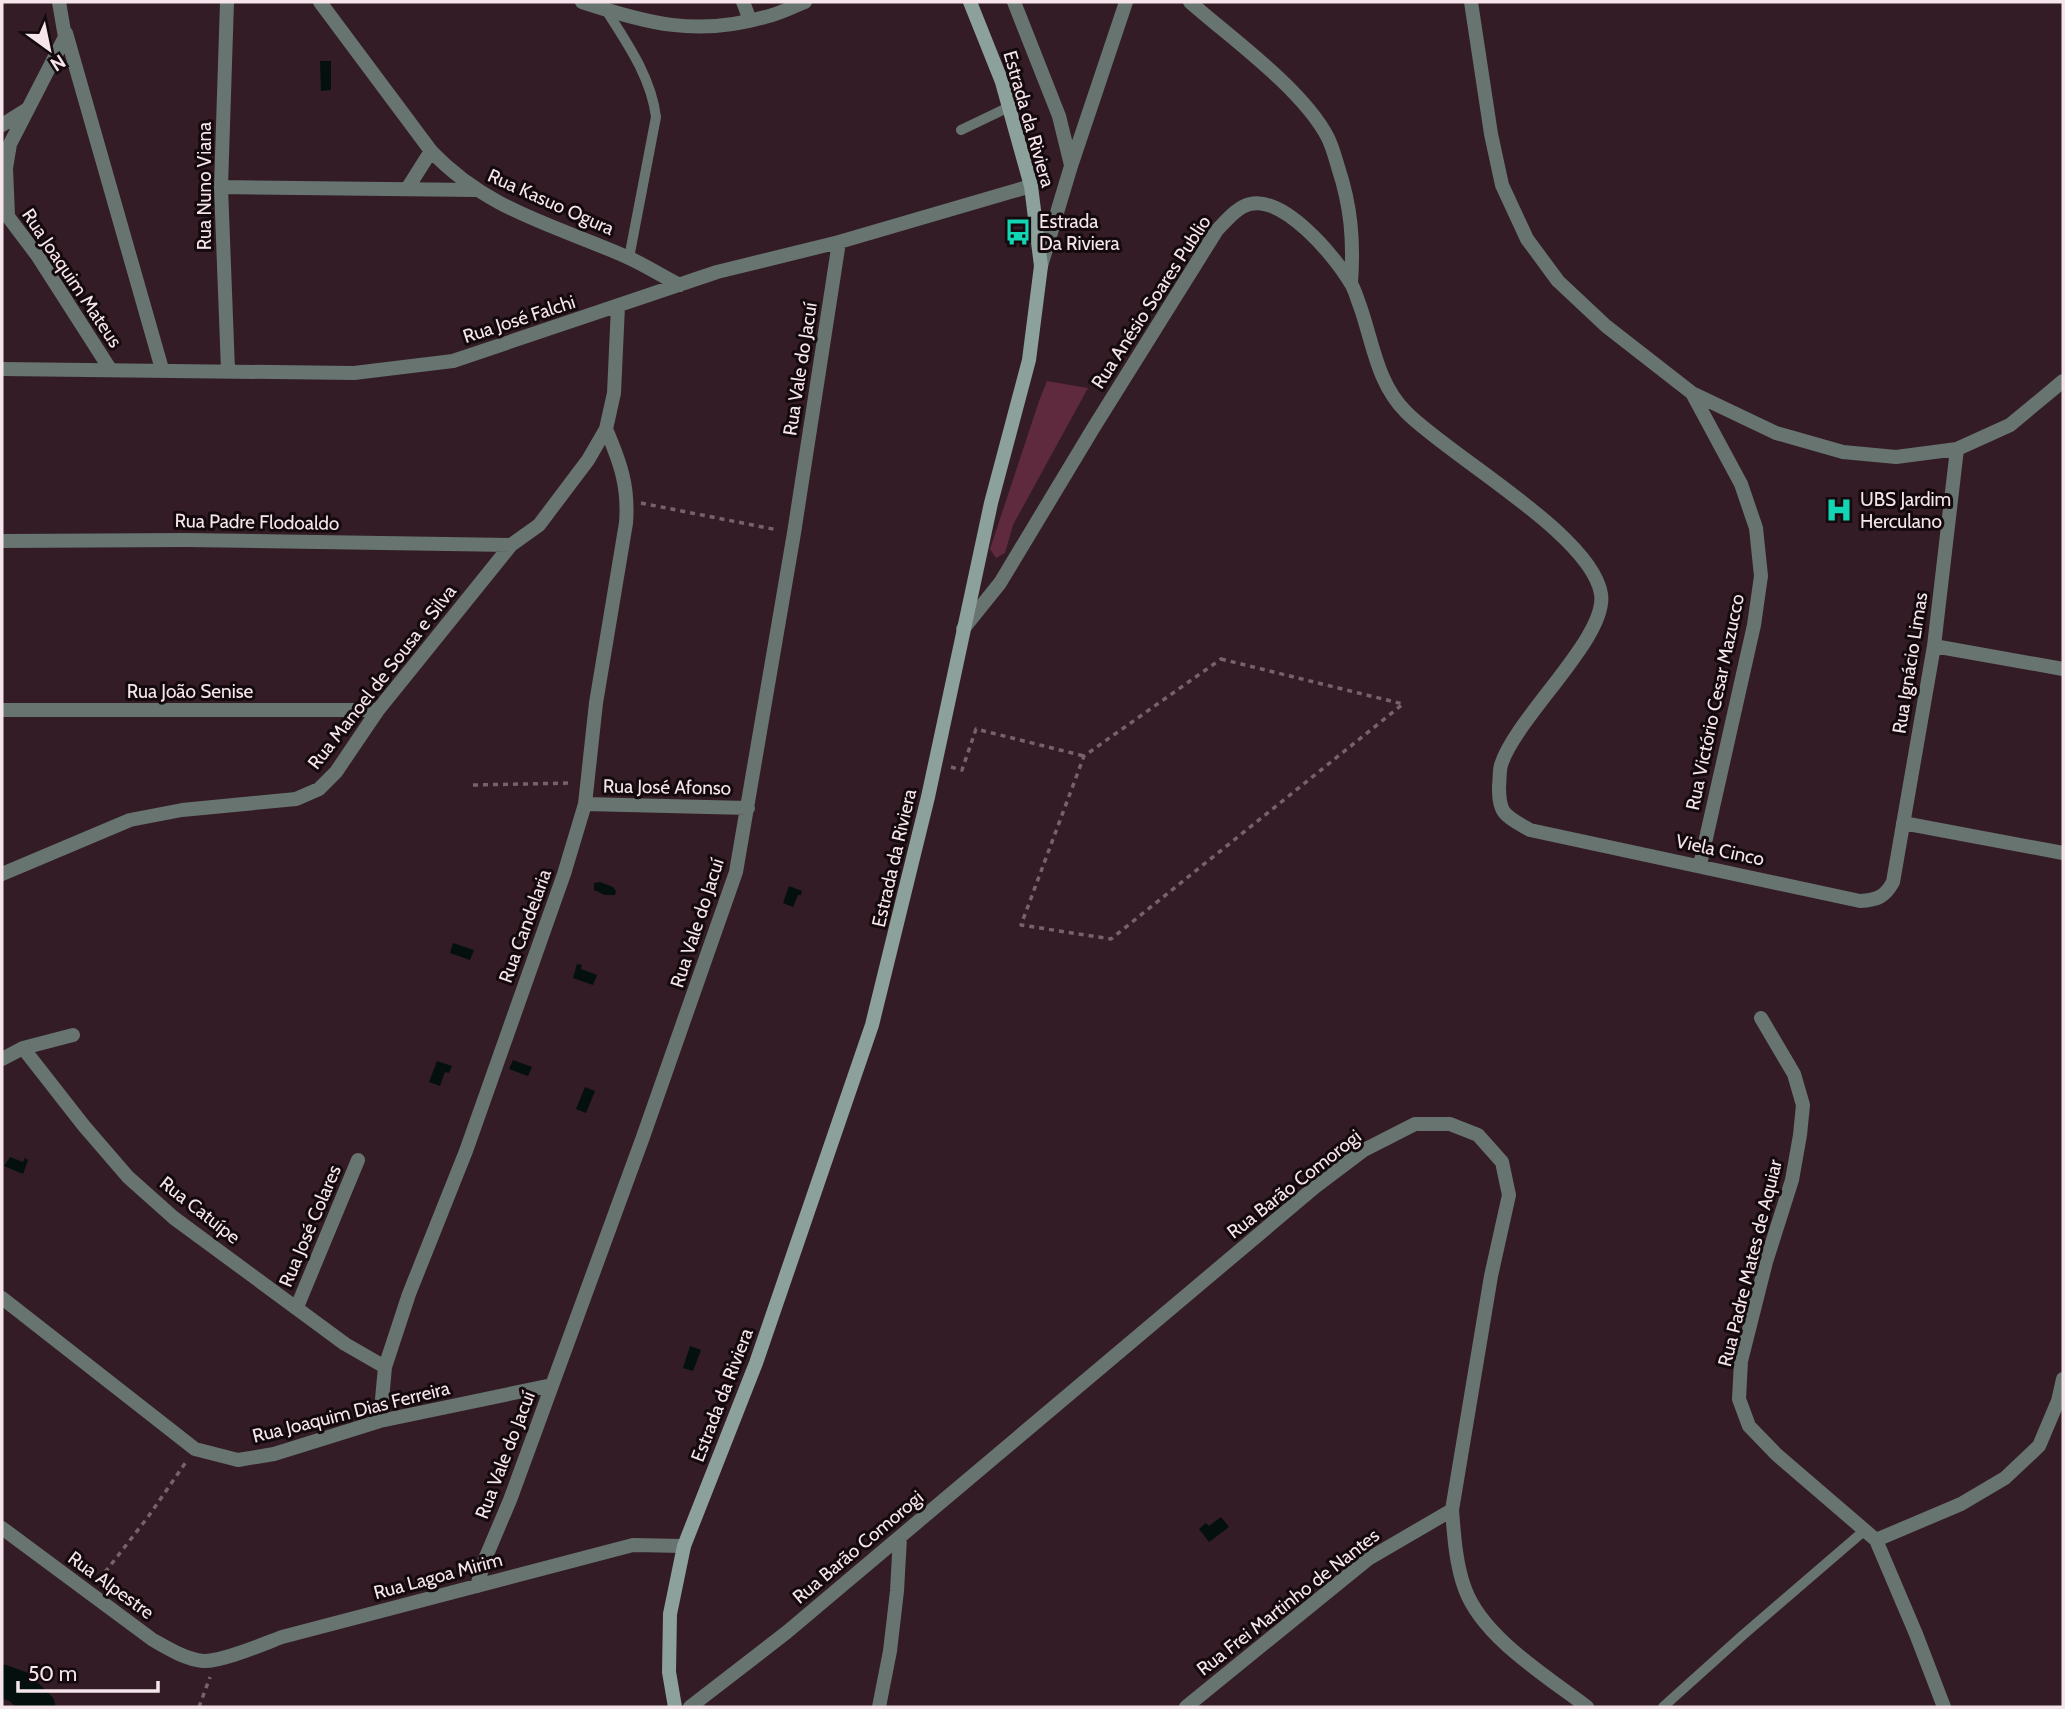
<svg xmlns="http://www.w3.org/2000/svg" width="2065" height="1709" viewBox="0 0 2065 1709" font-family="Cabin,sans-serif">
<rect width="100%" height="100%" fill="#331c25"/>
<path fill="#5f293e" d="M 1047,381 L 1088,388 L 1013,525 L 1005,553 L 996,558 L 990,549 L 1039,401 Z"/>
<path fill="#03100d" d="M 320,61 L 331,61 L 331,90 L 321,91 Z
M 600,882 L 613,887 L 616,891 L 615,895 L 605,895 L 594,890 L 594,883 Z
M 789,886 L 802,891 L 801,895 L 798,895 L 793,907 L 783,903 Z
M 453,943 L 474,950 L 470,960 L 450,953 Z
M 577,964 L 582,965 L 581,969 L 597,975 L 593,985 L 573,978 Z
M 513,1060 L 532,1067 L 528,1076 L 509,1069 Z
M 437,1061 L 452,1066 L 449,1073 L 445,1072 L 440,1086 L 429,1082 Z
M 585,1087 L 595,1091 L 586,1113 L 576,1109 Z
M 10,1157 L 23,1162 L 25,1158 L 28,1160 L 23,1174 L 4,1166 Z
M 690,1346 L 701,1350 L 693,1371 L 683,1368 Z
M 1221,1517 L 1229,1527 L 1209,1542 L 1199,1529 L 1206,1523 L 1209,1526 Z"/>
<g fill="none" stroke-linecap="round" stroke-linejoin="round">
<path stroke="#03100d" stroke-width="33" d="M 2,1681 L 19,1687 L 39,1707"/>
<path stroke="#77626a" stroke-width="3.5" stroke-dasharray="5 5" stroke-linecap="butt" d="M 641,503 L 778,530
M 1221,659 L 1403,704 L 1111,939 L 1021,925 L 1084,756 Z
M 951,767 L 962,770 L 976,729 L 1084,756
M 473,785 L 572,783
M 99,1580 L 148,1517 L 186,1462
M 199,1707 L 210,1677"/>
<path stroke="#677470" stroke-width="10" d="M 606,10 C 627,43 651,77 656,117 L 629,258
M 961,130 L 1009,107
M 1663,1707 L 1743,1635 L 1865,1530"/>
<path stroke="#677470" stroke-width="14" d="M 227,2 L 221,187 L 228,370
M 320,2 L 431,151 C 488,211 555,225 627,257 C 645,265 662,276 680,285
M 582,2 C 646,23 697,37 765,17 C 779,14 792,7 805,2
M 743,2 L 750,20
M 1014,2 L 1059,116 L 1071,165
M 1190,2 C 1232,39 1301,88 1327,136 C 1332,145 1335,157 1338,167 C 1351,206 1354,241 1351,283
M 1471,2 L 1491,134 L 1502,185 L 1527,239 L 1558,281 L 1606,326 L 1692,393 L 1776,433 L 1843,452 L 1896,457 L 1957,449 L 2010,425 L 2063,381
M 66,33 L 162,369
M 2,125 L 26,110
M 221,187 L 475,190
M 407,189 L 431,151
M 3,210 L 37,255 L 110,369
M 8,215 L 6,168 L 10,144 L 65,37 L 59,2
M 1041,266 L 1071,166 L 1126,2
M 2,369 L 354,373 L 453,361 L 717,272 L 839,242 L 1031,186
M 1692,393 L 1741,484 L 1756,528 L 1761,576 L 1754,625 L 1700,865
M 2,541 L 187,540 L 511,545
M 963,629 L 1000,583 L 1094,427 L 1217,230 C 1226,221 1237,207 1250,204 C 1284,196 1334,255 1350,282 C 1355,289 1357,299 1360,306 C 1373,343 1377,383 1406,412 C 1449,456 1592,535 1601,594 C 1608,637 1516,717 1501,765 C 1499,772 1500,780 1499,786 C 1499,794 1499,805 1504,812 C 1510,820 1522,825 1530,830 L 1860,901 C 1877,900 1885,897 1893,882 L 1934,646 L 1957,449
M 1934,646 L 2063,669
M 2,710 L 378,710
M 585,804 L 748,808
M 1903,823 L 2063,853
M 2,874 L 130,820 L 182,810 L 296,799 L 319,789 L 336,772 L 378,710 L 511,545 L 539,525 L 588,460 L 606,429 L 614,393 L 618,306
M 1761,1018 L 1794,1074 L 1803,1105 L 1800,1135 L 1792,1180 L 1766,1262 L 1741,1361 L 1739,1399 L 1749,1426 L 1776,1454 L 1876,1540 L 1916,1634 L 1944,1707
M 23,1048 L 84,1126 L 128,1177 L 174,1218 L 345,1344 L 385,1367
M 2,1059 L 23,1048 L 73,1035
M 2,1298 L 195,1449 L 238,1460 L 274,1454 L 380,1421 L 552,1385
M 297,1307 L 358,1160
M 380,1421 L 385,1367 L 409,1294 L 466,1151 L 564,874 L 585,804 L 596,703 L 626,523 C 629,486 620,462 606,429
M 2,1528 L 153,1640 C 169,1649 185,1659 203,1661 C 222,1662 263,1644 282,1637 L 633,1545 L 684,1546
M 1876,1540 L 1961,1504 L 2005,1478 L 2039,1446 L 2058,1401 L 2063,1379
M 477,1586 L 485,1559 L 510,1500 L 643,1137 L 736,872 L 794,533 L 839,242
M 690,1707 L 787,1632 L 1315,1187 L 1364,1150 L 1415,1124 L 1450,1124 L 1478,1135 L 1502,1162 L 1509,1195 L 1491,1276 L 1452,1510 C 1454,1536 1456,1565 1465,1589 C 1483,1638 1548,1677 1587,1707
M 879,1707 L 890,1651 L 897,1591 L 900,1537
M 1186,1707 L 1368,1559 L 1452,1510"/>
<path stroke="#8ca19b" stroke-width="14" d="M 675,1707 L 669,1672 L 670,1614 L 684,1546 L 756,1363 L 872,1025 L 928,797 L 991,503 L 1029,360 L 1041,266 L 1031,186 L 1002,82 L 970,2"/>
</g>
<defs>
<g id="bus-bare" transform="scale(2.1)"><path d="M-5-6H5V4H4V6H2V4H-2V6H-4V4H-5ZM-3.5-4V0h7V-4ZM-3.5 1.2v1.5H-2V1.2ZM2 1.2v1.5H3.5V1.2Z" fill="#12d5b4" stroke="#140a0e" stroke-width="2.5" paint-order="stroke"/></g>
<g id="hospital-bare" transform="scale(2.1)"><path d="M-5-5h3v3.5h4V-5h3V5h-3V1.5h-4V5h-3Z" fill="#12d5b4" stroke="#140a0e" stroke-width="2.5" paint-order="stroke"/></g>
</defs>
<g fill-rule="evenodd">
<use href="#bus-bare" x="1018" y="232"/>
<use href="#hospital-bare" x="1839" y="510"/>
</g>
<g text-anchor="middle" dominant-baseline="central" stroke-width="6" stroke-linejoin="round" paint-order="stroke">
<g font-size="19" fill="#f6e6eb" stroke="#140a0e">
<text transform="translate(1029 119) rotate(74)">Estrada da Riviera</text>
<text transform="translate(204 186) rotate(-90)">Rua Nuno Viana</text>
<text transform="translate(551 202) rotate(24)">Rua Kasuo Ogura</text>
<text transform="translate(72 278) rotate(56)">Rua Joaquim Mateus</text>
<text transform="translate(1151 302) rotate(-57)">Rua Anésio Soares Publio</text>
<text transform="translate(519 319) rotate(-18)">Rua José Falchi</text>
<text transform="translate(800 369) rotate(-81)">Rua Vale do Jacuí</text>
<text transform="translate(257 522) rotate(1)">Rua Padre Flodoaldo</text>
<text transform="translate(1910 663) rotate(-81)">Rua Ignácio Limas</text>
<text transform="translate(382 677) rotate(-52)">Rua Manoel de Sousa e Silva</text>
<text x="190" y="691">Rua João Senise</text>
<text transform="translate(1715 702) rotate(-78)">Rua Victório Cesar Mazucco</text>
<text transform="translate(667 787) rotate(1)">Rua José Afonso</text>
<text transform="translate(1720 850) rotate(12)">Viela Cinco</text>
<text transform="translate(894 858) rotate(-77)">Estrada da Riviera</text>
<text transform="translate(697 923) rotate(-72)">Rua Vale do Jacuí</text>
<text transform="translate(525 926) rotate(-70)">Rua Candelaria</text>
<text transform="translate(1294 1184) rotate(-38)">Rua Barão Comorogi</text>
<text transform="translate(200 1210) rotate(38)">Rua Catuípe</text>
<text transform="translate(310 1226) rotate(-67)">Rua José Colares</text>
<text transform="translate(1750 1263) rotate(-76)">Rua Padre Mates de Aquiar</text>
<text transform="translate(722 1395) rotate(-69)">Estrada da Riviera</text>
<text transform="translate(351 1412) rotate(-14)">Rua Joaquim Dias Ferreira</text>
<text transform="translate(505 1455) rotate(-69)">Rua Vale do Jacuí</text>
<text transform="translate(858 1547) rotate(-40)">Rua Barão Comorogi</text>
<text transform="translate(438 1576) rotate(-15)">Rua Lagoa Mirim</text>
<text transform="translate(111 1585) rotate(36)">Rua Alpestre</text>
<text transform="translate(1288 1602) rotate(-38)">Rua Frei Martinho de Nantes</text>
</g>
<g font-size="19" fill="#f6e6eb" stroke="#140a0e" text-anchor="start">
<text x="1039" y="221">Estrada<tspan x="1039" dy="22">Da Riviera</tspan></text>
<text x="1860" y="499">UBS Jardim<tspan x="1860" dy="22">Herculano</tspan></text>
</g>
</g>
<rect width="2065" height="1709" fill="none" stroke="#f6e6eb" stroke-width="7"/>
<g transform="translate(49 49) rotate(147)" stroke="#140a0e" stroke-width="5" paint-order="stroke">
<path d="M0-5L12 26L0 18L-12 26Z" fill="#f6e6eb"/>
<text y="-10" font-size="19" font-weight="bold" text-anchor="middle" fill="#f6e6eb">N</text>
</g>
<path d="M18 1681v10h140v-10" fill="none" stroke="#f6e6eb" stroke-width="3.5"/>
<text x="28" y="1681" font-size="21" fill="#f6e6eb" stroke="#140a0e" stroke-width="5" paint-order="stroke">50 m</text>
</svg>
